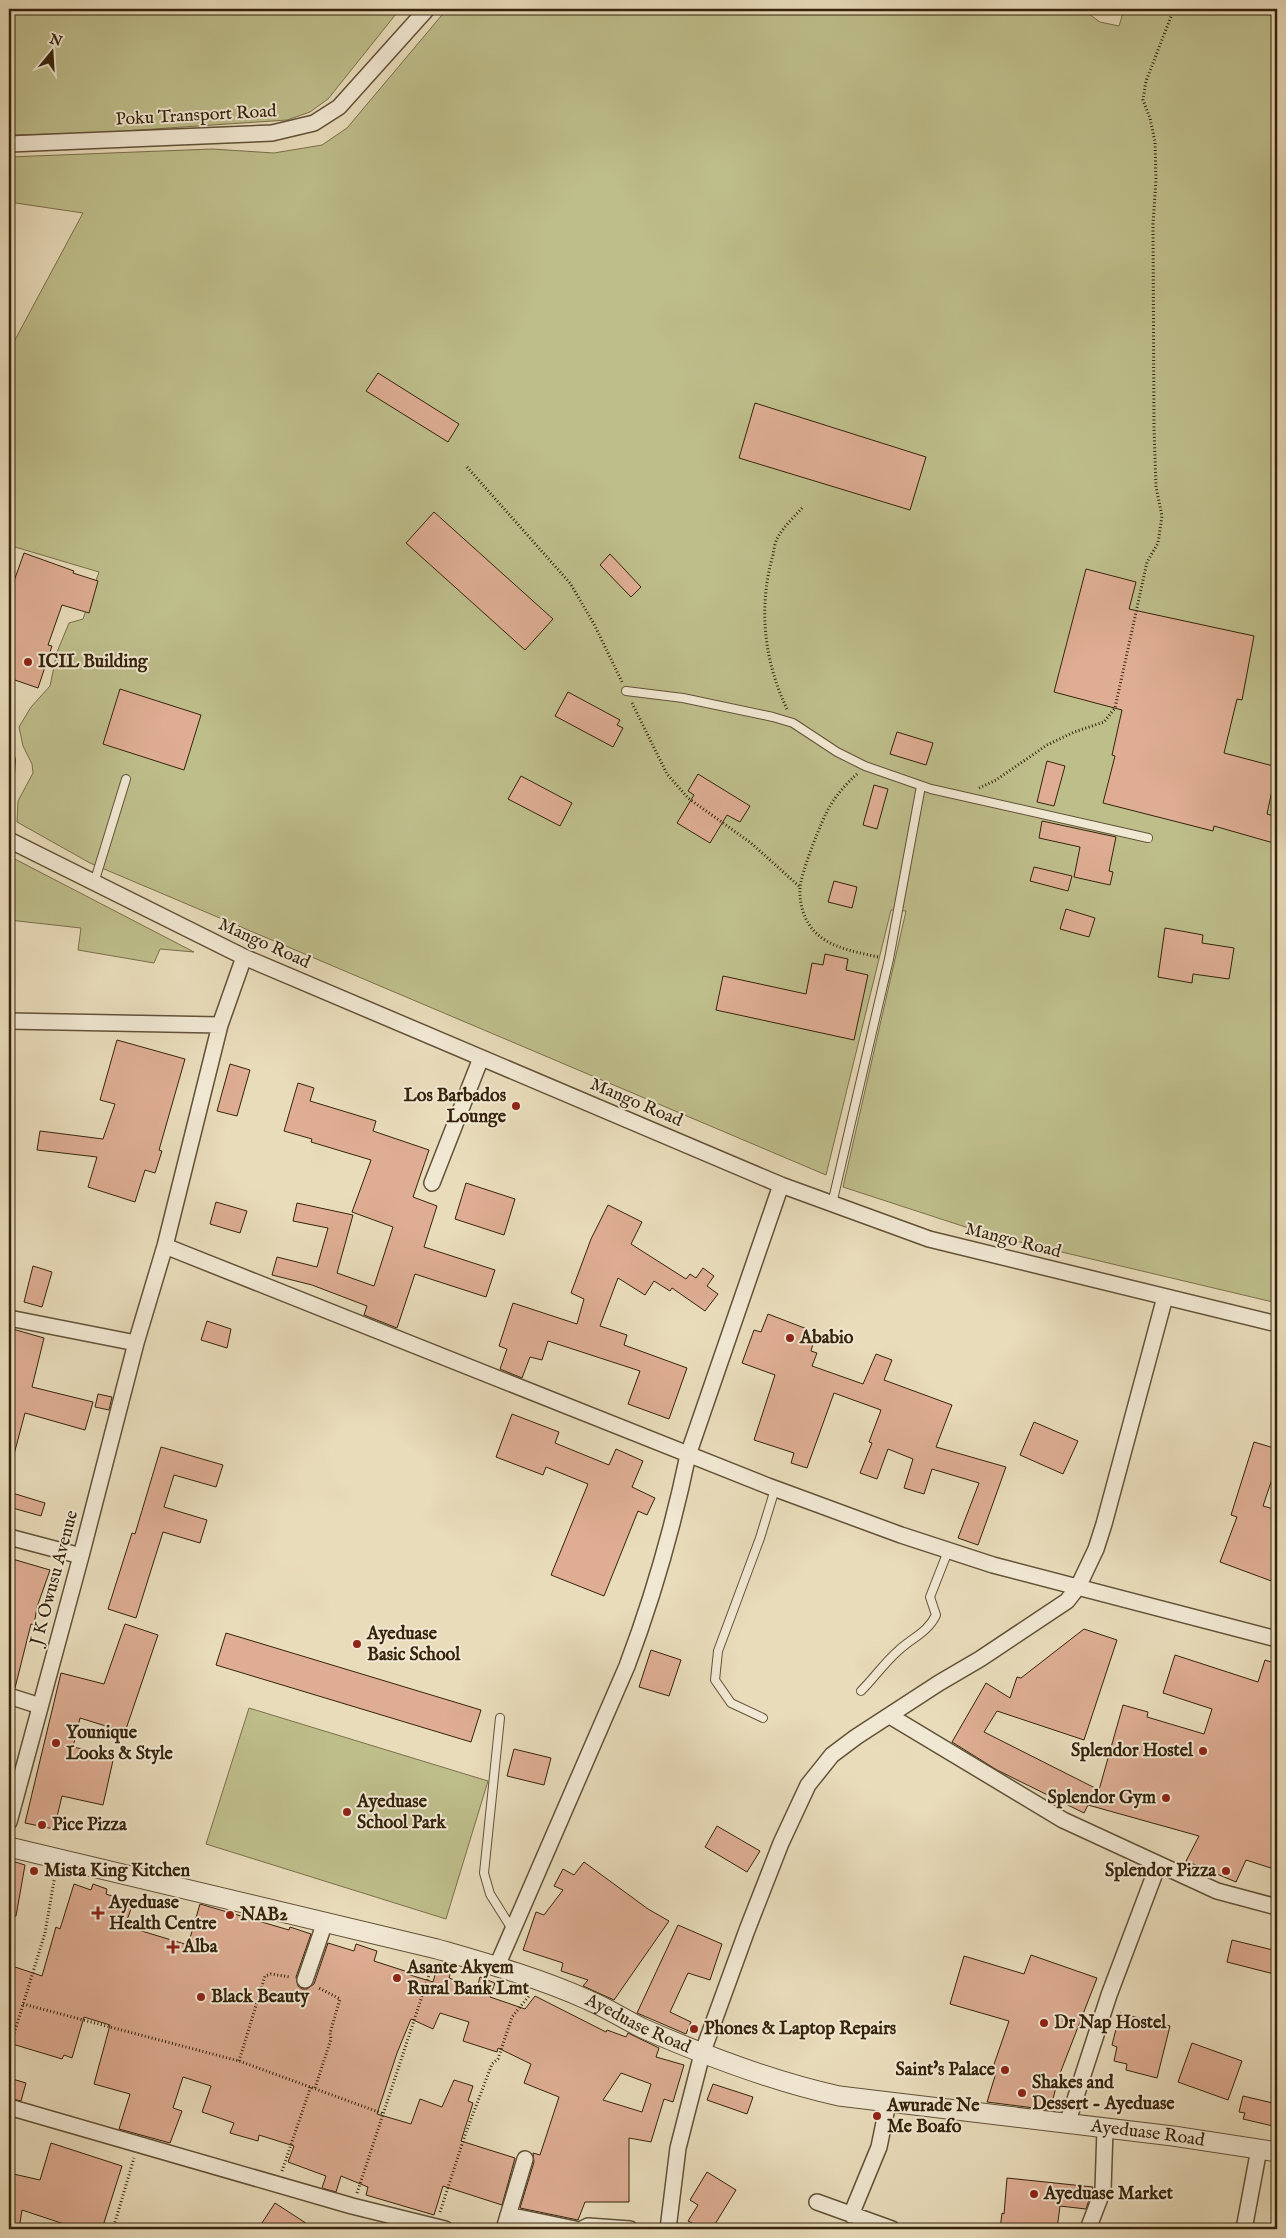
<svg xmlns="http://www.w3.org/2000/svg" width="1286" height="2238" viewBox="0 0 1286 2238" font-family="'IM FELL English',serif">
<rect width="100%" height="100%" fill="#e9dcbb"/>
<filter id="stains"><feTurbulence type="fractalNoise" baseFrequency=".004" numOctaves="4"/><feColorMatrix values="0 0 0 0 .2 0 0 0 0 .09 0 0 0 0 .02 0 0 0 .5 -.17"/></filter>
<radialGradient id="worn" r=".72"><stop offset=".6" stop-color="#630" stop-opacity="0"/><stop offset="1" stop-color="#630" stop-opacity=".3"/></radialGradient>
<path fill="#bebe8b" stroke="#7a704b" d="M 9,9 L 400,9 L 328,99 L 310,112 L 287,120 L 94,133 L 9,135 Z
M 447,9 L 1082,9 L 1100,22 L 1119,26 L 1124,9 L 1277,9 L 1277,1303 L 990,1235 L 843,1187 L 906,911 L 891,910 L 826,1175 L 90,863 L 17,822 L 18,801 L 33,773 L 32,764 L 23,746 L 19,727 L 31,707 L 50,686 L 57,652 L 69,623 L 83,619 L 99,572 L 15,547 L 9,551 L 9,351 L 83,213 L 9,202 L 9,157 L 212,149 L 274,153 L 322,145 L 347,128 Z
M 9,856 L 194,952 L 160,949 L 154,963 L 78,950 L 81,928 L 9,920 Z
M 249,1708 L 488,1781 L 446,1919 L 206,1844 Z"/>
<path fill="#dead93" stroke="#35230b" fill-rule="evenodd" d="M 378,373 L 459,424 L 448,442 L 366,391 Z
M 755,403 L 926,457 L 910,510 L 739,458 Z
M 434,512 L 553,619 L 525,650 L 406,543 Z
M 24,553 L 74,571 L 73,573 L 98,581 L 89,613 L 62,605 L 48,645 L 52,646 L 38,688 L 9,678 L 9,595 Z
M 610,554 L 641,587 L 631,597 L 600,565 Z
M 1086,569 L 1136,582 L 1129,609 L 1254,636 L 1242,700 L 1237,699 L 1224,753 L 1277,767 L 1267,814 L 1277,817 L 1277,844 L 1214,826 L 1213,831 L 1103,803 L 1115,756 L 1112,755 L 1122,710 L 1054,692 Z
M 120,689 L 201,715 L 184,770 L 103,744 Z
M 568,692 L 620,720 L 617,725 L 623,728 L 613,747 L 555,716 Z
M 897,732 L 933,743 L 926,765 L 890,754 Z
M 1047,761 L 1065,766 L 1054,806 L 1037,802 Z
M 698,774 L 750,806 L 740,822 L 727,815 L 710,843 L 677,823 L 694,795 L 688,791 Z
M 521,776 L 572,803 L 560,826 L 508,799 Z
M 874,785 L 888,789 L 877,829 L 863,825 Z
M 1042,821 L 1116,837 L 1109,871 L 1113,872 L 1110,885 L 1074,877 L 1080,847 L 1039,838 Z
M 1034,867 L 1072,876 L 1068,891 L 1030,881 Z
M 834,881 L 857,887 L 852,908 L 828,902 Z
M 1066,909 L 1095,918 L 1089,937 L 1060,929 Z
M 1165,928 L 1203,935 L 1202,943 L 1234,948 L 1229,979 L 1193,974 L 1192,983 L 1158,977 Z
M 825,954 L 848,959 L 846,970 L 868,975 L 854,1040 L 716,1010 L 723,976 L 806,994 L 812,963 L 823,965 Z
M 117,1040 L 185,1059 L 159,1150 L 162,1151 L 155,1173 L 145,1170 L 135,1202 L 88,1187 L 97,1157 L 37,1150 L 40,1131 L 103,1139 L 115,1104 L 100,1100 Z
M 230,1064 L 250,1070 L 237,1116 L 217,1111 Z
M 298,1083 L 314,1088 L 310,1101 L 376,1121 L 373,1131 L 429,1150 L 413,1197 L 437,1206 L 424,1247 L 495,1270 L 486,1297 L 415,1274 L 397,1328 L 364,1315 L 367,1306 L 312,1285 L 272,1275 L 277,1257 L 317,1267 L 328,1228 L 293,1221 L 297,1203 L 353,1215 L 337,1273 L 374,1286 L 393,1227 L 352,1212 L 371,1160 L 311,1142 L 312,1139 L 284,1131 Z
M 466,1183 L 515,1199 L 504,1235 L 455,1219 Z
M 216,1202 L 247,1211 L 240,1233 L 210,1224 Z
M 608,1205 L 642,1222 L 631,1244 L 686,1279 L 690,1274 L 696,1278 L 703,1268 L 714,1276 L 707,1286 L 718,1294 L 705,1311 L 672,1288 L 670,1291 L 654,1281 L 645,1295 L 618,1278 L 600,1326 L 627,1335 L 624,1345 L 687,1368 L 669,1419 L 628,1404 L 640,1371 L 548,1341 L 542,1360 L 530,1357 L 522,1378 L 500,1369 L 507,1349 L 499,1346 L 513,1303 L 577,1324 L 584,1299 L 571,1293 L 591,1239 Z
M 33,1266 L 52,1272 L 42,1307 L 24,1302 Z
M 768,1314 L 807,1329 L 805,1335 L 810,1337 L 808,1342 L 813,1344 L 811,1351 L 817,1353 L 812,1366 L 863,1384 L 876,1354 L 892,1360 L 884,1380 L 952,1405 L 936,1447 L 1006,1467 L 978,1545 L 958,1538 L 979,1483 L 932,1469 L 924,1494 L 904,1488 L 913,1459 L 888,1449 L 877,1479 L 860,1473 L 872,1443 L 869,1442 L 881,1410 L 834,1393 L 807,1468 L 791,1463 L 794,1453 L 754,1440 L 775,1375 L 742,1363 L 754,1330 L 761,1332 Z
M 207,1321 L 231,1329 L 227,1348 L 201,1340 Z
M 9,1328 L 44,1338 L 32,1387 L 93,1402 L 85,1430 L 25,1413 L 13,1458 L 9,1457 Z
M 98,1394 L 112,1397 L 109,1410 L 95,1407 Z
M 512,1414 L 559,1432 L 555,1443 L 609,1465 L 616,1449 L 643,1461 L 632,1487 L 655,1498 L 647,1515 L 638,1511 L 604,1596 L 551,1575 L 588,1484 L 546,1467 L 543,1475 L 496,1457 Z
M 1034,1422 L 1078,1441 L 1063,1474 L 1020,1455 Z
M 1254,1442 L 1277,1449 L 1277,1477 L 1273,1476 L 1263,1506 L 1277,1510 L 1277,1572 L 1274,1582 L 1220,1562 L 1237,1517 L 1231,1515 Z
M 161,1447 L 223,1465 L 216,1487 L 174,1475 L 164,1507 L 207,1520 L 200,1543 L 163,1532 L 136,1618 L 108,1609 L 132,1533 L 135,1534 Z
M 9,1492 L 45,1503 L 41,1516 L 9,1507 Z
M 9,1558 L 50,1570 L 37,1607 L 34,1625 L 31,1624 L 15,1688 L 9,1687 Z
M 125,1624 L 158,1635 L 125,1732 L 80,1718 L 73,1747 L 114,1756 L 103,1805 L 62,1796 L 54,1829 L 25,1823 L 61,1673 L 104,1684 Z
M 1084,1629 L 1117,1640 L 1084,1740 L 997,1711 L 984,1732 L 1099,1790 L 1123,1705 L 1148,1712 L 1147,1717 L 1204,1734 L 1212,1709 L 1163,1693 L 1175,1655 L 1258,1682 L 1265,1660 L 1277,1664 L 1277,1758 L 1273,1771 L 1277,1772 L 1277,1870 L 1246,1860 L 1236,1882 L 1186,1861 L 1199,1836 L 1088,1805 L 1084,1813 L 997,1770 L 952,1742 L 986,1683 L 1010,1698 L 1017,1677 L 1021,1678 Z
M 226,1633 L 481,1710 L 471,1742 L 216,1665 Z
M 651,1650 L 681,1660 L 669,1696 L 639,1687 Z
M 514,1749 L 551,1758 L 544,1785 L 507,1776 Z
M 717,1826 L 760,1851 L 747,1872 L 705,1847 Z
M 9,1860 L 25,1865 L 16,1916 L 9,1916 Z
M 584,1862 L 648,1909 L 669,1921 L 614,2000 L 583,1986 L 588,1980 L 561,1971 L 563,1963 L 523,1950 L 536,1912 L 544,1915 L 563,1890 L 554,1886 L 563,1869 L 574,1875 Z
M 74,1884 L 91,1890 L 93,1884 L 107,1889 L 106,1894 L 133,1903 L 125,1926 L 188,1945 L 200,1904 L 289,1930 L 290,1927 L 311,1934 L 296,1977 L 298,1986 L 302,1989 L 307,1989 L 314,1984 L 328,1943 L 354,1951 L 356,1944 L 377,1951 L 374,1961 L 408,1972 L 407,1974 L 433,1982 L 438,1964 L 452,1968 L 449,1978 L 477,1988 L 480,1977 L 495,1983 L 490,1997 L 525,2009 L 535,1996 L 606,2032 L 607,2030 L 626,2037 L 628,2033 L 659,2048 L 656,2057 L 684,2065 L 673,2102 L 664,2099 L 651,2142 L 629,2138 L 629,2202 L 585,2202 L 578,2220 L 520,2208 L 534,2162 L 533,2153 L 540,2155 L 559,2097 L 524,2083 L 531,2064 L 498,2048 L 497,2052 L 463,2041 L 469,2022 L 440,2013 L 433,2029 L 411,2019 L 397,2053 L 377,2114 L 411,2124 L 420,2099 L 442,2107 L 454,2080 L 473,2086 L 468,2101 L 473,2103 L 461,2141 L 515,2158 L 502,2205 L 443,2186 L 434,2215 L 366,2195 L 368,2187 L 341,2176 L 336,2192 L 322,2188 L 326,2176 L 288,2162 L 294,2146 L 259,2135 L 258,2141 L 230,2133 L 234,2123 L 202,2112 L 211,2086 L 183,2077 L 173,2108 L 182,2111 L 170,2143 L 119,2129 L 130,2094 L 94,2084 L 110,2025 L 84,2017 L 72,2058 L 64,2055 L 62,2059 L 9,2043 L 9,1965 L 42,1976 L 56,1927 L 60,1929 ZM 621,2073 L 651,2084 L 642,2112 L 603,2100 Z
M 678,1925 L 722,1944 L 710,1980 L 688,1973 L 670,2012 L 691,2022 L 686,2034 L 637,2013 Z
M 1232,1940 L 1277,1951 L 1274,1974 L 1227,1962 Z
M 1031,1955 L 1097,1978 L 1059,2076 L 1050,2110 L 987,2102 L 996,2073 L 991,2073 L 1009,2021 L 950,2004 L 964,1956 L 1024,1974 Z
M 1120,2013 L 1170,2026 L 1157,2078 L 1126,2070 L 1127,2064 L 1114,2061 L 1117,2047 L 1112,2045 Z
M 1192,2043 L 1242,2061 L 1228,2100 L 1178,2082 Z
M 9,2078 L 26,2083 L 21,2101 L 9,2098 Z
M 713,2084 L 753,2097 L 747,2114 L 707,2100 Z
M 1243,2096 L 1277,2104 L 1277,2127 L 1243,2119 L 1245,2113 L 1239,2112 Z
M 51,2143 L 122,2166 L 102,2229 L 79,2229 L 22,2210 L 19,2229 L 9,2229 L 9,2173 L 40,2180 Z
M 707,2172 L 736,2190 L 712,2229 L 688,2229 L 692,2223 L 688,2221 L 698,2205 L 690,2200 Z
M 1007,2178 L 1093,2187 L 1092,2191 L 1086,2209 L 1060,2206 L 1057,2229 L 1000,2229 L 1002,2213 L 1004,2214 Z
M 275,2203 L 315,2229 L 258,2229 Z"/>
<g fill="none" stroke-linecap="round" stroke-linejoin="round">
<g stroke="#625137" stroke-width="10">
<path id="service" d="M 626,691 L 683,698 L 773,717 L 793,723 L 837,752 L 865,766 L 931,789 L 1148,838
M 9,753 L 11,760 L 9,788
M 94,883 L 126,779
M 832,1204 L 889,959 L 921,786
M 861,1691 C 874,1678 885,1662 899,1650 C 912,1638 928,1632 936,1615 L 930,1597 L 948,1551
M 500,1718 L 484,1873 L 490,1894 L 512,1929
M 763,1718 L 731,1703 L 715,1680 L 718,1651 L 760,1538 L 775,1489"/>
</g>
<g stroke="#625137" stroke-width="18">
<path id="minor" d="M 9,144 L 272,133 L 314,123 L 339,107 L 427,9
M 9,840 L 244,957 L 781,1185 L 929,1239 L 1277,1324
M 9,1021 L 220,1025
M 432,1183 L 481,1058
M 165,1246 L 768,1486 L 901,1535 L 993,1565 L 1277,1639
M 9,1318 L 136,1343
M 9,1537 L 81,1556
M 9,1696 L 40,1706
M 890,1716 L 1063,1820 L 1217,1891 L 1277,1907
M 9,1822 L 81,1556 L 136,1343 L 165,1246 L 220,1025 L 244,957
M 497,1966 L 627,1666 C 653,1597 673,1527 688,1455 L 781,1185
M 305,1980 L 325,1922
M 9,2107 L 352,2206 L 445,2229
M 1067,2124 L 1109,1995 L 1158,1865
M 817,2202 L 892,2229
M 508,2215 L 575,2229
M 851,2215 L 879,2147 L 888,2103
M 504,2229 L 525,2159
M 582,2229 L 588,2226 L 630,2229
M 668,2229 L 678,2148 L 702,2054 L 747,1930 L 781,1843 L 808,1785 L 832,1755 L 856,1737 L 939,1683 L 980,1659 L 1067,1601 L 1078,1587 L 1096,1549 L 1104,1524 L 1165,1297
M 1088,2229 L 1103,2190 L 1105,2129
M 1244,2229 L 1259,2149"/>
</g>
<g stroke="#625137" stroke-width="21">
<g id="tertiary">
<path id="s1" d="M 9,1847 L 437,1949 C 489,1964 539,1978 588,2000 C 607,2008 624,2019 642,2028 C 706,2056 771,2081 839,2096 L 1173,2136 L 1277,2152"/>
</g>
</g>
<path stroke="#35230b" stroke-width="3" stroke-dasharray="1 2.5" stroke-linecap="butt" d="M 467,467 L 570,583 L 594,624 L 622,682
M 632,703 L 667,774 L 688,798 L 751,843 L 800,887
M 787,709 C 764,661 758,607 773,555 C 774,549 775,542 778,537 C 784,526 795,516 803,507
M 857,774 C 847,783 837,794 830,806 C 822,819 800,875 800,889 C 799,905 805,923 817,934 C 834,949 857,952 878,957
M 979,788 L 996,780 L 1047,745 L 1074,732 L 1104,722 L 1115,708 L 1147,562 L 1158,543 L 1162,516 L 1156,487 L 1154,428 L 1153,224 L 1156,180 L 1155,142 L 1150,118 L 1143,100 L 1146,81 L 1174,9
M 23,2004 L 239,2061 L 384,2114
M 9,2050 L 45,1933 L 55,1875
M 239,2061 L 265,1976 L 271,1974 L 290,1977
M 315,2088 L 331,2039 L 330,2033 L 340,1999 L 319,1988
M 282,2171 L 311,2086
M 357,2193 L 432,1966
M 440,2212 L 465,2135 L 492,2064 L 498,2059 L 512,2017 L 529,1996
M 113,2229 L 134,2158"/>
<use href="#service" stroke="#f1e8d3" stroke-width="8"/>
<use href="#minor" stroke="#f1e8d3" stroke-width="15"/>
<use href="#tertiary" stroke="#f1e8d3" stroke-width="19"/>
</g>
<g fill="#8f2418" stroke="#f1e8d3" stroke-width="2">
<circle cx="28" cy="662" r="5"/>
<circle cx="516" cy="1106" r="5"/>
<circle cx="790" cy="1338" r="5"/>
<circle cx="357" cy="1644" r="5"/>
<circle cx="56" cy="1743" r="5"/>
<circle cx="1203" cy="1751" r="5"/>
<circle cx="1166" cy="1798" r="5"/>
<circle cx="347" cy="1812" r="5"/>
<circle cx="42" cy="1825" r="5"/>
<circle cx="34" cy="1871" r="5"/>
<circle cx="1226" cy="1871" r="5"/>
<path d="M95.5 1905.5h5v5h5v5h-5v5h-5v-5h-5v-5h5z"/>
<circle cx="230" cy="1915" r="5"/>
<path d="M170.5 1939.5h5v5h5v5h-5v5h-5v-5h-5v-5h5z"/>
<circle cx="397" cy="1978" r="5"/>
<circle cx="201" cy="1997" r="5"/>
<circle cx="1044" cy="2023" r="5"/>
<circle cx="694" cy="2029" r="5"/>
<circle cx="1005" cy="2070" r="5"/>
<circle cx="1022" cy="2093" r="5"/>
<circle cx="877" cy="2116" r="5"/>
<circle cx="1034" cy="2194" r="5"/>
</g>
<g text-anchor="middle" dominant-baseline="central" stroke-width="4" stroke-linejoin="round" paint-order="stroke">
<g font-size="18" fill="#35230b" stroke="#f1e8d3">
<text transform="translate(196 116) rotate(-3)">Poku Transport Road</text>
<text transform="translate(264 944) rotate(24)">Mango Road</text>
<text transform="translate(636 1103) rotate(23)">Mango Road</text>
<text transform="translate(1013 1241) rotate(14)">Mango Road</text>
<text transform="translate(55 1578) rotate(-75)">J K Owusu Avenue</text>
<text stroke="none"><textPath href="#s1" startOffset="655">Ayeduase Road</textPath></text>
<text stroke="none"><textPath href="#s1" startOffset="1180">Ayeduase Road</textPath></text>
</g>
<g font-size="18" font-weight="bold" fill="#35230b" stroke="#f1e8d3" text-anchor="start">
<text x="38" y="662">ICIL Building</text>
<text x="506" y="1096" text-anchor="end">Los Barbados<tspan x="506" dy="21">Lounge</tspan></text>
<text x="800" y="1338">Ababio</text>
<text x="367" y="1634">Ayeduase<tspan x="367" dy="21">Basic School</tspan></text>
<text x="66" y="1733">Younique<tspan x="66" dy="21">Looks &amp; Style</tspan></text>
<text x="1193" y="1751" text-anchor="end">Splendor Hostel</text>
<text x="1156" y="1798" text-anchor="end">Splendor Gym</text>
<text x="357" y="1802">Ayeduase<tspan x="357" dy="21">School Park</tspan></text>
<text x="52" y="1825">Pice Pizza</text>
<text x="44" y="1871">Mista King Kitchen</text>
<text x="1216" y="1871" text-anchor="end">Splendor Pizza</text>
<text x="109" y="1903">Ayeduase<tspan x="109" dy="21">Health Centre</tspan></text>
<text x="240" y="1915">NAB2</text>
<text x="183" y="1947">Alba</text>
<text x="407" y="1968">Asante Akyem<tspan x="407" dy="21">Rural Bank Lmt</tspan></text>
<text x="211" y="1997">Black Beauty</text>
<text x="1054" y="2023">Dr Nap Hostel</text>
<text x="704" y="2029">Phones &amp; Laptop Repairs</text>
<text x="995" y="2070" text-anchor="end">Saint's Palace</text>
<text x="1032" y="2083">Shakes and<tspan x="1032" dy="21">Dessert - Ayeduase</tspan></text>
<text x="887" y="2106">Awurade Ne<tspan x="887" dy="21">Me Boafo</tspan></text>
<text x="1044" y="2194">Ayeduase Market</text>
</g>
</g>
<rect width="1286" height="2238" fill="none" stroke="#e9dcbb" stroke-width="30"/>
<rect x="10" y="10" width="1266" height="2218" fill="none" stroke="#35230b" stroke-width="2.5"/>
<rect x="15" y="15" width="1256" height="2208" fill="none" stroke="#35230b"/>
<g transform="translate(52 52) rotate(18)" stroke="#f1e8d3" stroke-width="4" paint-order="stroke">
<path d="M0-4L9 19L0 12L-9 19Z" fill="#35230b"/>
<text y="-8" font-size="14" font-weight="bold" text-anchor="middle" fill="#35230b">N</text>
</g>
<rect width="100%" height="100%" filter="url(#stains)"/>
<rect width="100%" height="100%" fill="url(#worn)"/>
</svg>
